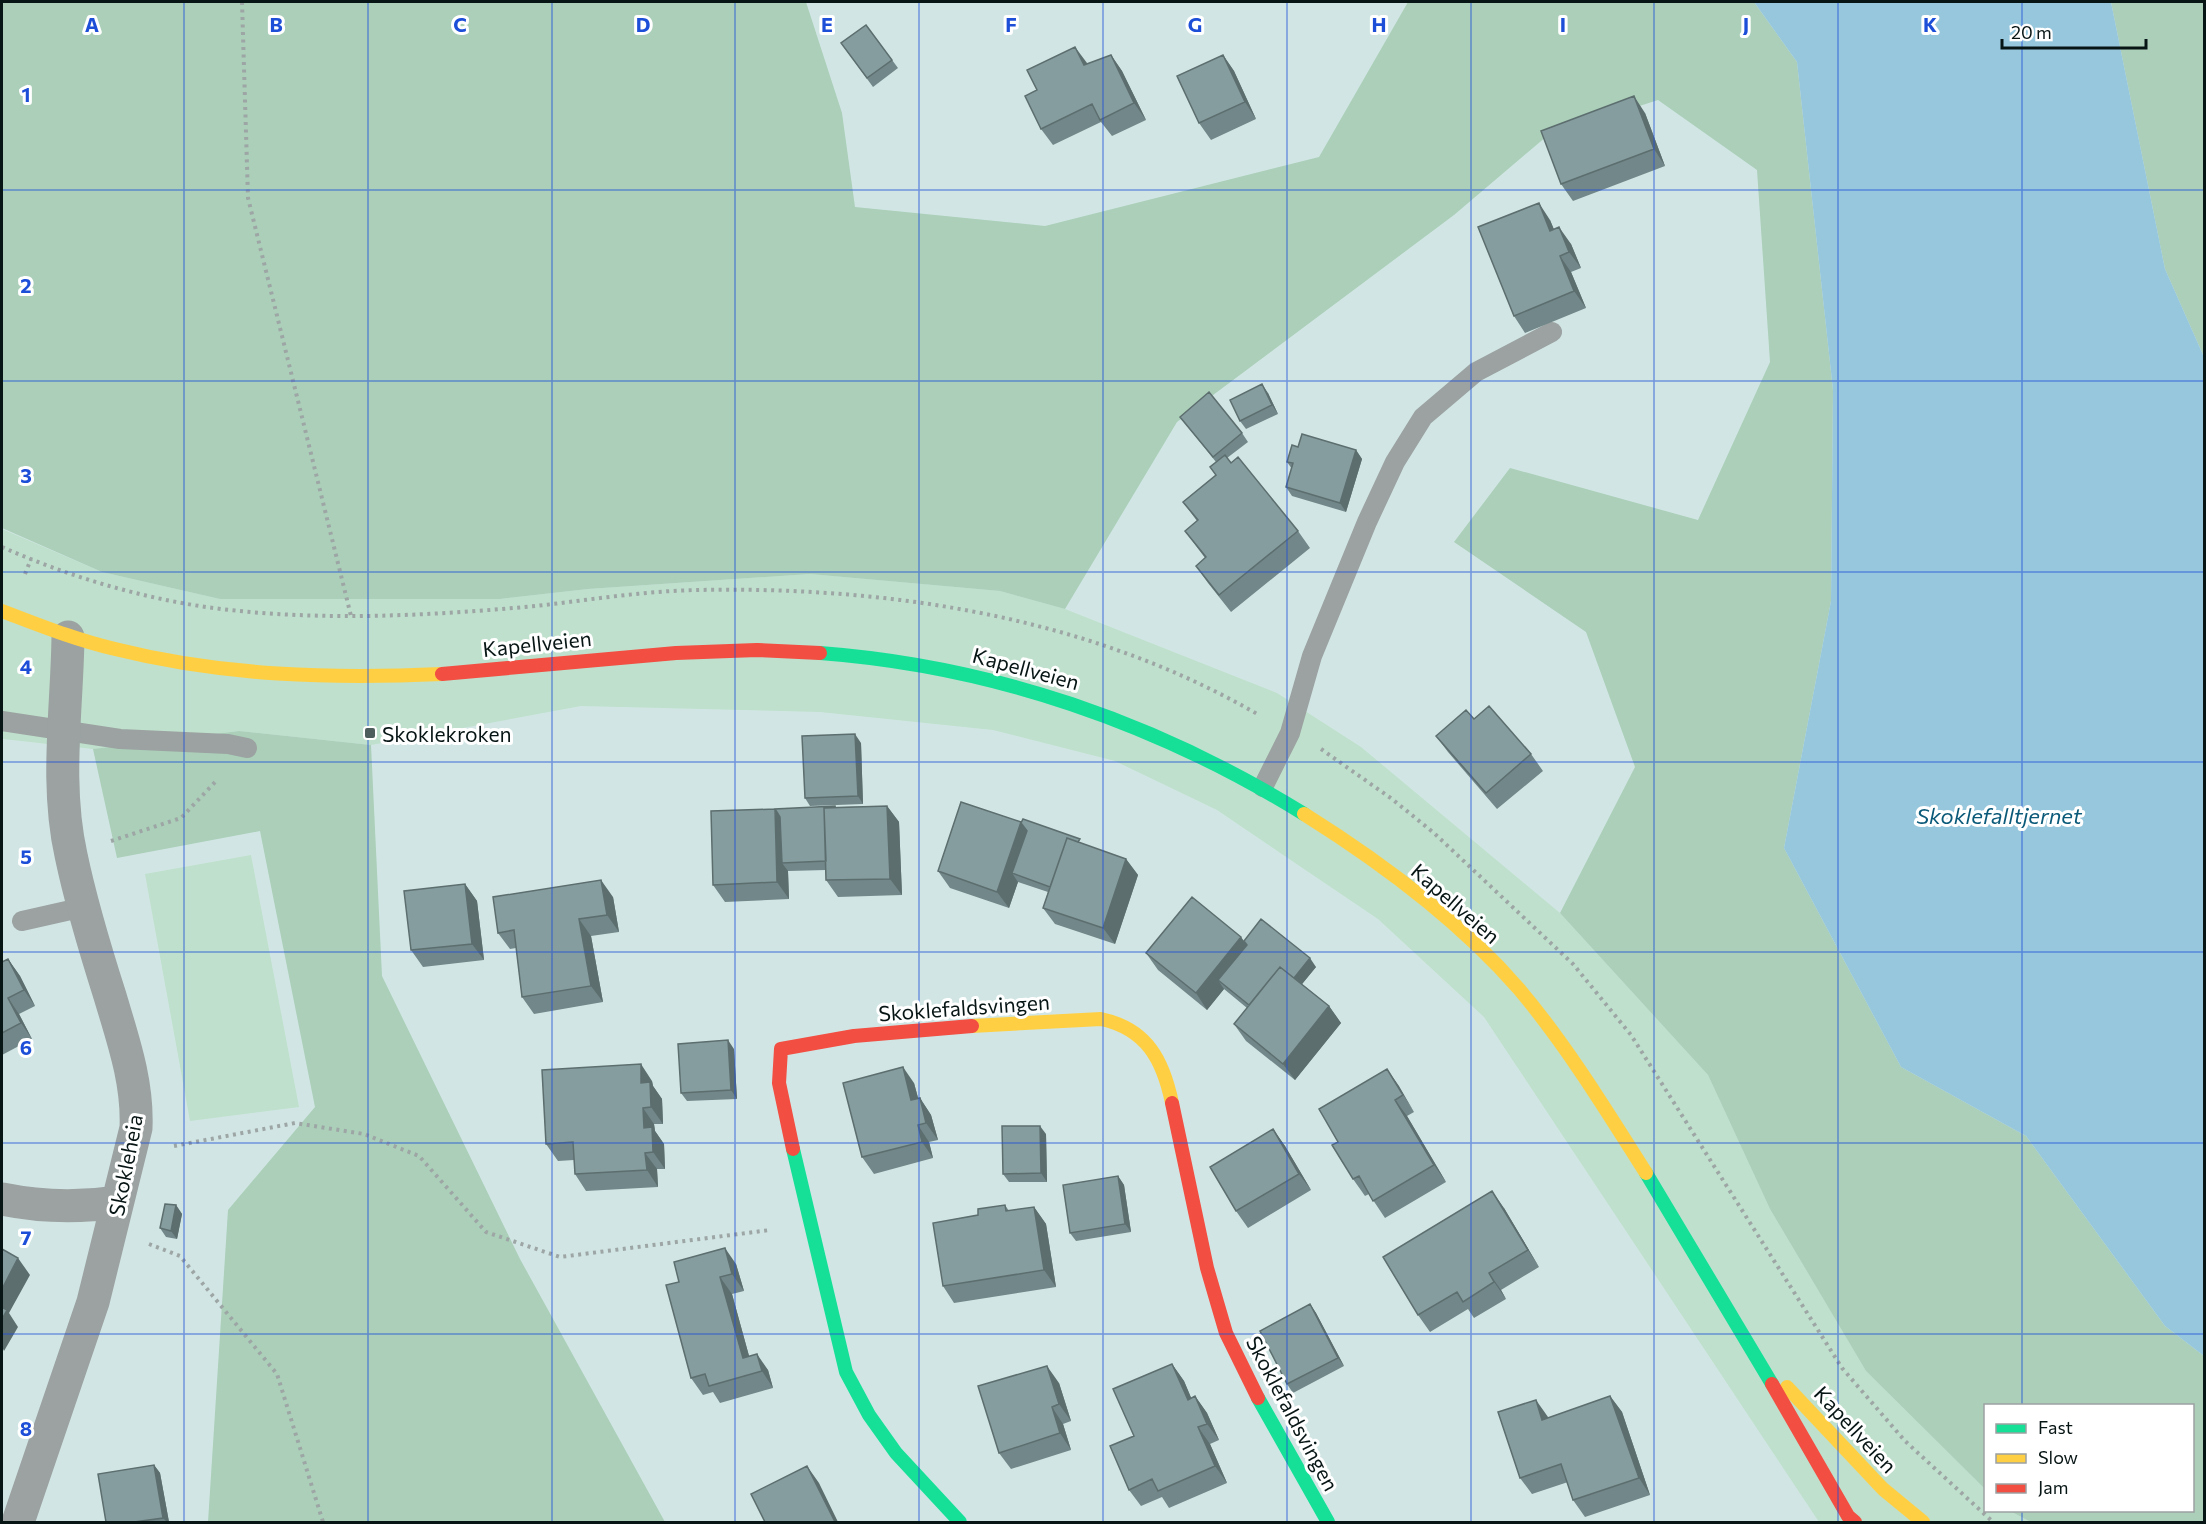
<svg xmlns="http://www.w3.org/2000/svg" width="2206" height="1524" viewBox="0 0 2206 1524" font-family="Commissioner,sans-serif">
<rect width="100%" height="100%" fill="#d1e6e4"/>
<path fill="#bfe0cc" d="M 2,529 L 102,572 L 220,599 L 500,599 L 588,589 L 810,574 L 1000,591 L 1065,609 L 1277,693 L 1361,747 L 1560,913 L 1708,1075 L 1770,1209 L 1866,1371 L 1985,1489 L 1986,1510 L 2010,1511 L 2031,1522 L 1819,1522 L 1484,1017 L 1378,919 L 1217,810 L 1115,761 L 993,730 L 820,712 L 581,706 L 371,745 L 239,731 L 93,749 L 3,739 Z
M 251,855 L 299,1107 L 190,1121 L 145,874 Z"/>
<path fill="#abcfb9" d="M 2,2 L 806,2 L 842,113 L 855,207 L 1045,226 L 1319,157 L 1408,2 L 1754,2 L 1797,62 L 1833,390 L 1831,601 L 1784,848 L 1901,1067 L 2026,1136 L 2165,1326 L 2204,1356 L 2204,1522 L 2031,1522 L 2010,1511 L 2192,1510 L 2192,1406 L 1986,1406 L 1985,1489 L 1866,1371 L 1770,1209 L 1708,1075 L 1560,913 L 1635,767 L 1586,632 L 1454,542 L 1510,468 L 1698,520 L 1770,362 L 1757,170 L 1658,100 L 1547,136 L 1454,215 L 1177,422 L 1065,609 L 1000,591 L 810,574 L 588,589 L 500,599 L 220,599 L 102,572 L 2,528 Z
M 2111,2 L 2204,2 L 2204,357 L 2165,269 Z
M 239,731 L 371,745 L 382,976 L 520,1259 L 665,1522 L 208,1522 L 228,1210 L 315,1107 L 260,831 L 117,858 L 93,749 Z"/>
<path fill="#97c7dd" d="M 1754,2 L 2111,2 L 2165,269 L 2204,357 L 2204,1356 L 2165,1326 L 2026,1136 L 1901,1067 L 1784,848 L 1831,601 L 1833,390 L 1797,62 Z"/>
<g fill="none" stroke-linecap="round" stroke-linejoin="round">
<path stroke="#9da6a5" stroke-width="4" stroke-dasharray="3 4.5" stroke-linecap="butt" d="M 242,2 L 248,198 L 351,616
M 2,547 C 65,575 137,597 206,607 C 314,622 427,616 536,606 C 589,600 643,591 697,590 C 890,586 1090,617 1259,715
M 25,574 L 31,559
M 1321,749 L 1392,799 L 1434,833 L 1573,964 L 1631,1035 L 1842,1368 L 1905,1441 L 1993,1522
M 111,841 L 181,818 L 218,779
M 174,1146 L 295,1123 L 364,1134 L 419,1156 L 486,1232 L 560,1257 L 770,1230
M 149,1244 L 180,1256 L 277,1374 L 323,1522"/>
<path stroke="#9ba2a1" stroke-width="20" d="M 2,721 L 120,739 L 228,744 L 247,748
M 1263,787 L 1290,733 L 1312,656 L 1367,522 L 1395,462 L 1423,417 L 1476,372 L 1552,332
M 22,921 L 84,907"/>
<path stroke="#9ba2a1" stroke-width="33" d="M 2,1199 C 41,1207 77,1208 117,1202
M 18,1522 L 93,1302 L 136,1128 C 138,1082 123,1040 110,996 C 95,949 81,903 71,855 C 55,783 67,710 68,637"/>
<path stroke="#16e098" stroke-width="14" d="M 820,653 C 993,666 1157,723 1304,814
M 793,1149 L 846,1372 L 869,1415 L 896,1453 L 960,1522
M 1646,1173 L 1772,1384
M 1258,1398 L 1328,1522"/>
<path stroke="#ffcf43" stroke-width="14" d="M 2,611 C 39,625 76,640 115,649 C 223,676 332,679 442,674
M 1304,814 C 1379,861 1461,922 1519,989 C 1567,1046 1606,1110 1646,1173
M 972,1026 L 1101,1019 C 1147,1029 1163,1060 1172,1103
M 1787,1387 L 1883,1489 L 1923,1522"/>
<path stroke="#f24e42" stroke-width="14" d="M 442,674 L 676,653 L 757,650 L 820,653
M 1172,1103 L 1207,1268 L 1226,1333 L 1258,1398
M 793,1149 L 779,1083 L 781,1049 L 854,1036 L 972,1026
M 1772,1384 L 1848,1516 L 1855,1522"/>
</g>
<path fill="#728789" d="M 866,25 L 898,68 L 873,87 L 841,43 Z
M 1111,55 L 1122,71 L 1146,120 L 1112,136 L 1101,122 L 1053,145 L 1041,129 L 1087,64 Z
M 1223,55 L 1234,71 L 1256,119 L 1211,140 L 1199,123 Z
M 1645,113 L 1665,166 L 1573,201 L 1561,184 Z
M 1550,220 L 1554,230 L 1571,244 L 1581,268 L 1571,272 L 1586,308 L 1525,333 L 1514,316 Z
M 1268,393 L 1278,414 L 1246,429 L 1240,421 Z
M 1180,417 L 1242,433 L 1248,442 L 1227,458 L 1298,531 L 1310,548 L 1231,612 L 1208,583 L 1196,566 L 1205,558 L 1185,531 L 1197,521 L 1183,502 L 1216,475 L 1210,467 L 1216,462 Z
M 1298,447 L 1356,450 L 1362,459 L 1346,512 L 1292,496 L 1286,487 L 1292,469 L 1287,462 Z
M 1474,719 L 1531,754 L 1543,771 L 1497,809 L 1448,752 L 1436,736 Z
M 861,743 L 863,804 L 810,806 L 805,798 Z
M 887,806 L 899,822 L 902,895 L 838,897 L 826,880 L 826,870 L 788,871 L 789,899 L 725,902 L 713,885 L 836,807 Z
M 1083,844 L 1126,859 L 1138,875 L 1115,944 L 1055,924 L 1043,908 L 1048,892 L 1018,882 L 1009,908 L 950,888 L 938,871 Z
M 465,884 L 477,901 L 484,960 L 423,967 L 411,950 Z
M 613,897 L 619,932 L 591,936 L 603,1002 L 534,1014 L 522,997 L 516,948 L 510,949 L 498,933 Z
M 1244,941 L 1316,967 L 1302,984 L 1329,1006 L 1341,1023 L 1295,1080 L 1246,1041 L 1234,1024 L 1247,1008 L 1224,989 L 1207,1010 L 1158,970 L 1146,953 Z
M 8,959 L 20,976 L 35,1006 L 19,1014 L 32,1039 L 2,1055 L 2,962 Z
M 734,1049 L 737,1099 L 687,1101 L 681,1093 Z
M 1387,1069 L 1414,1112 L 1407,1116 L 1446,1182 L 1385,1218 L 1369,1194 L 1365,1196 L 1353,1179 L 1338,1142 Z
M 652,1081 L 653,1086 L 662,1099 L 663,1124 L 654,1124 L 655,1131 L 664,1144 L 665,1169 L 657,1169 L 658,1187 L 586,1191 L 575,1174 L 574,1160 L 558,1161 L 546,1144 Z
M 914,1083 L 918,1098 L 920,1098 L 931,1115 L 938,1140 L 929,1142 L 933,1158 L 874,1174 L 862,1157 Z
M 1273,1129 L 1285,1146 L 1311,1190 L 1248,1228 L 1236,1211 Z
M 1046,1134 L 1047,1182 L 1009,1182 L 1003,1174 Z
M 1118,1176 L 1124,1185 L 1131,1232 L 1076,1241 L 1070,1233 Z
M 176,1205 L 182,1214 L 177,1239 L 166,1237 L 160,1228 Z
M 1005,1205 L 1009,1211 L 1034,1207 L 1046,1224 L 1056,1287 L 954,1303 L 943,1286 Z
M 1504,1208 L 1539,1267 L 1501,1290 L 1506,1299 L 1474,1318 L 1468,1309 L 1430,1332 L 1418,1315 Z
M 736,1264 L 744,1291 L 732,1294 L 749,1356 L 768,1370 L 773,1388 L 720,1403 L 713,1392 L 703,1395 L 691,1378 L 679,1282 Z
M 1310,1304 L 1316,1313 L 1344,1366 L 1293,1393 L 1287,1384 Z
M 1172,1364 L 1184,1381 L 1191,1398 L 1195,1396 L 1207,1413 L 1219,1440 L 1210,1444 L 1227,1483 L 1169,1508 L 1162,1497 L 1141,1506 L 1129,1490 L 1134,1436 Z
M 1059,1383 L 1071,1421 L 1063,1424 L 1071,1450 L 1011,1469 L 999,1453 Z
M 1610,1396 L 1622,1412 L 1650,1495 L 1585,1517 L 1573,1500 L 1568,1482 L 1532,1494 L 1520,1478 L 1548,1418 Z
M 154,1465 L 160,1473 L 169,1522 L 106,1522 Z"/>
<path fill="#5d6e6f" d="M 1075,47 L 1087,63 L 1096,82 L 1084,65 Z
M 1111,55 L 1122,71 L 1146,120 L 1134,103 Z
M 1223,55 L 1234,71 L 1256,119 L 1245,102 Z
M 1634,96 L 1645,113 L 1665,166 L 1654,149 Z
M 1539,203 L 1550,220 L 1562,248 L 1550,231 Z
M 1559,227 L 1571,244 L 1581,268 L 1569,252 Z
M 1560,256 L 1571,272 L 1586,308 L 1574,291 Z
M 1262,384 L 1268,393 L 1278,414 L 1272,405 Z
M 1356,450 L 1362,459 L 1346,512 L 1340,503 Z
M 855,734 L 861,743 L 863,804 L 858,796 Z
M 887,806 L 899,822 L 902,895 L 890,879 Z
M 775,809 L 786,825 L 782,863 L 788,871 L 789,899 L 777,882 Z
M 1021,822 L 1033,839 L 1012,873 L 1018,882 L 1009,908 L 997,892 Z
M 1126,859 L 1138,875 L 1115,944 L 1103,928 Z
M 601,880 L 613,897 L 619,932 L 607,915 Z
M 465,884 L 477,901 L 484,960 L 472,944 Z
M 579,919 L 591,936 L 603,1002 L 591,986 Z
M 1241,937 L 1253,953 L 1218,980 L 1224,989 L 1207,1010 L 1196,993 Z
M 1310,958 L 1316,967 L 1298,989 L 1292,980 Z
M 8,959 L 20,976 L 35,1006 L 24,990 Z
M 8,998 L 19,1014 L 32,1039 L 21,1023 Z
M 1329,1006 L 1341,1023 L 1295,1080 L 1283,1064 Z
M 728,1040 L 734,1049 L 737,1099 L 731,1090 Z
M 641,1064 L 652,1081 L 653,1086 L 662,1099 L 663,1124 L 651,1107 L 641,1083 Z
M 903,1067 L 914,1083 L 923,1116 L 911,1100 Z
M 1387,1069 L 1399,1086 L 1414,1112 L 1403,1095 Z
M 920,1098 L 931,1115 L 938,1140 L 926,1123 Z
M 1395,1100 L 1407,1116 L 1446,1182 L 1434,1165 Z
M 643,1108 L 654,1124 L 655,1131 L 664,1144 L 665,1169 L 653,1152 L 644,1128 Z
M 918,1125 L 929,1142 L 933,1158 L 922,1142 Z
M 1040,1126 L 1046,1134 L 1047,1182 L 1041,1173 Z
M 1273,1129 L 1285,1146 L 1311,1190 L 1299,1174 Z
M 645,1153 L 657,1169 L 658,1187 L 647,1170 Z
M 1118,1176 L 1124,1185 L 1131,1232 L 1125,1224 Z
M 1492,1191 L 1504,1208 L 1539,1267 L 1528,1250 Z
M 176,1205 L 182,1214 L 177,1239 L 171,1231 Z
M 1034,1207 L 1046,1224 L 1056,1287 L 1044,1270 Z
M 725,1248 L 736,1264 L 744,1291 L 732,1274 Z
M 18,1258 L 30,1275 L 9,1313 L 18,1327 L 4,1351 L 2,1347 L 2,1289 Z
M 1489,1273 L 1501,1290 L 1506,1299 L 1494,1282 Z
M 720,1277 L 732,1294 L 754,1374 L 743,1358 Z
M 1310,1304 L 1316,1313 L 1344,1366 L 1338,1358 Z
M 757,1354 L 768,1370 L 773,1388 L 762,1371 Z
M 1172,1364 L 1184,1381 L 1199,1416 L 1188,1400 Z
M 1047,1366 L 1059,1383 L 1071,1421 L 1059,1404 Z
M 1195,1396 L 1207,1413 L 1219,1440 L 1207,1424 Z
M 1610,1396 L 1622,1412 L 1650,1495 L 1639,1478 Z
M 1536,1400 L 1548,1417 L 1554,1436 L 1542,1420 Z
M 1052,1407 L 1063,1424 L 1071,1450 L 1060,1433 Z
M 1198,1427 L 1210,1444 L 1227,1483 L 1215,1466 Z
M 154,1465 L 160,1473 L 169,1522 L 167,1522 L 163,1518 Z
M 807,1466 L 819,1483 L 838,1522 L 835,1522 Z"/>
<path fill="#859d9f" stroke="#5d6e6f" stroke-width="1.5" d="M 866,25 L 892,60 L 867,78 L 841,43 Z
M 1075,47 L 1084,65 L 1111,55 L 1134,103 L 1100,120 L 1092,104 L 1041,129 L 1025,96 L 1037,90 L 1027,70 Z
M 1223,55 L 1245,102 L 1199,123 L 1177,76 Z
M 1634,96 L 1654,149 L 1561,184 L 1541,131 Z
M 1539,203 L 1550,231 L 1559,227 L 1569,252 L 1560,256 L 1574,291 L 1514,316 L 1478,227 Z
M 1262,384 L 1272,405 L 1240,421 L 1230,400 Z
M 1209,392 L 1242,433 L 1213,457 L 1180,417 Z
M 1302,434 L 1356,450 L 1340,503 L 1286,487 L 1293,463 L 1287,462 L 1292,445 L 1298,447 Z
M 1225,455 L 1231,463 L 1238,457 L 1298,531 L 1219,595 L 1196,566 L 1206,557 L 1185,531 L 1198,520 L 1183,502 L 1216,475 L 1210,467 Z
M 1489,706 L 1531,754 L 1486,793 L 1436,736 L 1466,710 L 1474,719 Z
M 855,734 L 858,796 L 805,798 L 802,736 Z
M 961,802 L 1021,822 L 997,892 L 938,871 Z
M 835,806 L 835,807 L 824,808 L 826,861 L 782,863 L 780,817 L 775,809 Z
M 887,806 L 890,879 L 826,880 L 824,808 Z
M 775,809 L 777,882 L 713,885 L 711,811 Z
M 1023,819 L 1080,839 L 1078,842 L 1067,838 L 1050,887 L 1012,873 L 1027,831 L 1021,823 Z
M 1067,838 L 1126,859 L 1103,928 L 1043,908 Z
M 601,880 L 607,915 L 579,919 L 591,986 L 522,997 L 514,930 L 498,933 L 493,897 Z
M 465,884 L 472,944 L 411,950 L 404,891 Z
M 1192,897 L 1241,937 L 1196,993 L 1146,953 Z
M 1261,919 L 1310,958 L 1294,978 L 1280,967 L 1249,1005 L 1218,980 L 1247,945 L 1244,941 Z
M 8,959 L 24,990 L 8,998 L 21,1023 L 2,1033 L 2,962 Z
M 1280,967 L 1329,1006 L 1283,1064 L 1234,1024 Z
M 728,1040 L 731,1090 L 681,1093 L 678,1044 Z
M 641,1064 L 641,1083 L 650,1082 L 651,1107 L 643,1108 L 644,1128 L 652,1127 L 653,1152 L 645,1153 L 647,1170 L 575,1174 L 573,1142 L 546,1144 L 542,1070 Z
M 903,1067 L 911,1100 L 920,1098 L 926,1123 L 918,1125 L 922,1142 L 862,1157 L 843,1083 Z
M 1387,1069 L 1403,1095 L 1395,1100 L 1434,1165 L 1373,1201 L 1359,1176 L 1353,1179 L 1332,1145 L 1338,1142 L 1319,1109 Z
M 1002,1126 L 1040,1126 L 1041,1173 L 1003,1174 Z
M 1273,1129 L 1299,1174 L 1236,1211 L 1210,1167 Z
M 1118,1176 L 1125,1224 L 1070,1233 L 1063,1185 Z
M 1492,1191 L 1528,1250 L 1489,1273 L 1494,1282 L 1463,1302 L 1457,1292 L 1418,1315 L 1383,1257 Z
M 165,1204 L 176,1205 L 171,1231 L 160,1228 Z
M 1005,1205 L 1006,1211 L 1034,1207 L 1044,1270 L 943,1286 L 933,1223 L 978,1215 L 978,1209 Z
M 725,1248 L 732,1274 L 720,1277 L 743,1358 L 757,1354 L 762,1371 L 709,1386 L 705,1374 L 691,1378 L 666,1285 L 679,1282 L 674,1262 Z
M 2,1249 L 18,1258 L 2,1289 Z
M 1310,1304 L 1338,1358 L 1287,1384 L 1260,1331 Z
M 2,1307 L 7,1310 L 2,1319 Z
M 1172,1364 L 1188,1400 L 1195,1396 L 1207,1424 L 1198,1427 L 1215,1466 L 1158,1491 L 1152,1479 L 1129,1490 L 1110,1446 L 1134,1436 L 1113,1389 Z
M 1047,1366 L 1059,1404 L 1052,1407 L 1060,1433 L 999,1453 L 978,1386 Z
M 1610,1396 L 1639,1478 L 1573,1500 L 1561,1464 L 1520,1478 L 1498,1412 L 1536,1400 L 1542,1420 Z
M 154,1465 L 163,1518 L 134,1522 L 106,1522 L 98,1474 Z
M 807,1466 L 835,1522 L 765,1522 L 751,1494 Z"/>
<path fill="none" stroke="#1d4ed8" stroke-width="1.5" stroke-opacity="0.55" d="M 184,2 L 184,1522M 368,2 L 368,1522M 552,2 L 552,1522M 735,2 L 735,1522M 919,2 L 919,1522M 1103,2 L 1103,1522M 1287,2 L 1287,1522M 1471,2 L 1471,1522M 1654,2 L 1654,1522M 1838,2 L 1838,1522M 2022,2 L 2022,1406M 2,190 L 2204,190M 2,381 L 2204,381M 2,572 L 2204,572M 2,762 L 2204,762M 2,952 L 2204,952M 2,1143 L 2204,1143M 2,1334 L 2204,1334M 2022,1510 L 2022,1522"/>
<rect fill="#4e5e5d" stroke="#fff" stroke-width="2" x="364" y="727" width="12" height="12" rx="3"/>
<g text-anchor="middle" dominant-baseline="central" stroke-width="6" stroke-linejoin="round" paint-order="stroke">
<g font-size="21" fill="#081515" stroke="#fff">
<text transform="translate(537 643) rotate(-6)">Kapellveien</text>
<text transform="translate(1026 668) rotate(15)">Kapellveien</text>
<text transform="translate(1456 903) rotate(41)">Kapellveien</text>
<text transform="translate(964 1007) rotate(-4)">Skoklefaldsvingen</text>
<text transform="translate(125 1165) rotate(-79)">Skokleheia</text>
<text transform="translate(1293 1413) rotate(62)">Skoklefaldsvingen</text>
<text transform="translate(1856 1429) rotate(47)">Kapellveien</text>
</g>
<g font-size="21" fill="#081515" stroke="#fff" text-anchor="start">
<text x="382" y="733">Skoklekroken</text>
</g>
<g font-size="22" font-style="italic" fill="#0b5a79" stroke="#fff">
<text x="1999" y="815">Skoklefalltjernet</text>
</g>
</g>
<g font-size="20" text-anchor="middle" font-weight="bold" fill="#1d4ed8" stroke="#fff" stroke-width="6" stroke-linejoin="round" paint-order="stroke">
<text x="92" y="32">A</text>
<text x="276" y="32">B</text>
<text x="460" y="32">C</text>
<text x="643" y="32">D</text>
<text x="827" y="32">E</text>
<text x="1011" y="32">F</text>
<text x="1195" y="32">G</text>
<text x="1379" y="32">H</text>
<text x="1563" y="32">I</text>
<text x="1746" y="32">J</text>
<text x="1930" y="32">K</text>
<text x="26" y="102">1</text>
<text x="26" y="293">2</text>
<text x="26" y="483">3</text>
<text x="26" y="674">4</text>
<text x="26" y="864">5</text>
<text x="26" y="1055">6</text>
<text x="26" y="1245">7</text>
<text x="26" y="1436">8</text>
</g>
<rect width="2206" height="1524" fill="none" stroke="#081515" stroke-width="6"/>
<rect x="1984" y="1404" width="210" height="108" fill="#ffffff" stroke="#9ca1a1" stroke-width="1.5"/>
<rect x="1996" y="1424" width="30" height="9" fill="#16e098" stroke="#9ca1a1" stroke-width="1.5"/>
<text x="2038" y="1434" font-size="18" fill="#081515">Fast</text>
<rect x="1996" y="1454" width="30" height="9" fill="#ffcf43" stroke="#9ca1a1" stroke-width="1.5"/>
<text x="2038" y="1464" font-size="18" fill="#081515">Slow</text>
<rect x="1996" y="1484" width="30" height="9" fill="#f24e42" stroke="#9ca1a1" stroke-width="1.5"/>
<text x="2038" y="1494" font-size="18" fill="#081515">Jam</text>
<path d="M2002 39v9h144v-9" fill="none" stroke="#081515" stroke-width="3"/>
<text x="2011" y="39" font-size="18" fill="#081515" stroke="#ffffff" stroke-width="4.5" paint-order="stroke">20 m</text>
</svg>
